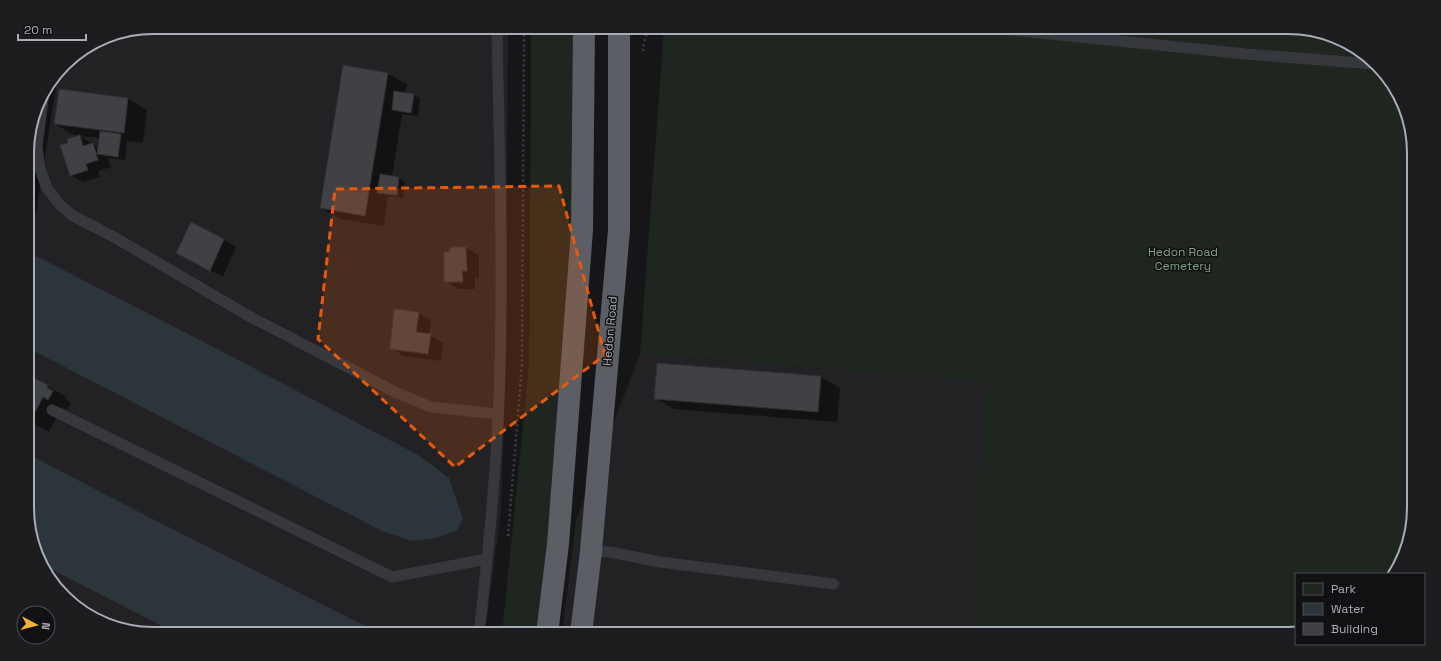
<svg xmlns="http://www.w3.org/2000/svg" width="1441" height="661" viewBox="0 0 1441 661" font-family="'Space Grotesk',sans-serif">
<rect width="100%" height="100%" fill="#161618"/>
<path fill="#222225" d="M 153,27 L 508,27 L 506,363 L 501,510 L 485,634 L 153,634 L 104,624 L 53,585 L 28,525 L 27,144 L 40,97 L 70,58 L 105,36 Z
M 640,354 L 988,382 L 970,634 L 562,634 L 576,520 Z"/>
<path fill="#1e261f" d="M 531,27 L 576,27 L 575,228 L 551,543 L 538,634 L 502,634 L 529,365 Z
M 664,27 L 1288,27 L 1337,37 L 1388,76 L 1413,136 L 1414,509 L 1404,557 L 1394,574 L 1296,574 L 1296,634 L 970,634 L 987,382 L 640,354 Z"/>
<path fill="#2c353c" d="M 36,256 L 231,356 L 418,455 L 449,478 L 463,519 L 457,530 L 436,538 L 412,541 L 382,531 L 28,348 L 28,262 Z
M 28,454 L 135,510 L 381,634 L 178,634 L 45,566 L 28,525 Z"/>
<path fill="#0007" d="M 58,73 L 36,213 L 27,212 L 27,144 L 40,97 Z
M 388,74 L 407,84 L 405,93 L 414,95 L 420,98 L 418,116 L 402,114 L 392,177 L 399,178 L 405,182 L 403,198 L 388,196 L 384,226 L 340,219 L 321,208 Z
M 60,91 L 128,99 L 147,110 L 143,143 L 127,141 L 125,160 L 108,158 L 111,167 L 98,171 L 100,177 L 83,182 L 70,175 L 69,144 L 80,136 L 99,148 L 100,138 L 74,135 L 55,124 Z
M 224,240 L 236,247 L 223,277 L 177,253 Z
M 466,248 L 479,255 L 479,278 L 475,278 L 475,289 L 458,289 L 445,281 Z
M 418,313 L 431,320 L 429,335 L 443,343 L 441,361 L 404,356 L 391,348 Z
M 28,376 L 67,397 L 65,399 L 71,403 L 67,410 L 62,407 L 49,432 L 28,421 Z
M 821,377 L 840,388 L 837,422 L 674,409 L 655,398 Z"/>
<path fill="#404145" stroke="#303034" d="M 343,65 L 388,73 L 365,216 L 320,208 Z
M 59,89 L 128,98 L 124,133 L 54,124 Z
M 394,91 L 414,94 L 411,113 L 392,110 Z
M 100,131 L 121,134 L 118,157 L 97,154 Z
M 80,135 L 83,146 L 93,143 L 98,160 L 86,164 L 88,170 L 70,176 L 60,145 L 68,143 L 67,139 Z
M 380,174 L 399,177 L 397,195 L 377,193 Z
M 191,222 L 224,239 L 210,271 L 176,253 Z
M 450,247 L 466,247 L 467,271 L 462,271 L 463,282 L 444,282 L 444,252 L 450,251 Z
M 394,309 L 419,312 L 416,332 L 431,334 L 428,354 L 390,349 Z
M 657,363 L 821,376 L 818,412 L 654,399 Z
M 28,375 L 48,385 L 47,388 L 53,391 L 48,400 L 43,397 L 30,422 L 28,420 Z"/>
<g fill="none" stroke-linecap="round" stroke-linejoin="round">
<path stroke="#3d3f44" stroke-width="2.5" stroke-dasharray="2 3" stroke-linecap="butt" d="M 643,51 L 644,42 L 649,27
M 508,536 L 522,365 L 524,27"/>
<path stroke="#37383d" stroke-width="11" d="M 982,27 L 1246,54 L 1373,64
M 44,92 L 37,147 L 40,169 L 47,188 L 60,205 L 73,216 L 114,237 L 247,315 L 395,392 L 431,407 L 497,414
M 52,410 L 392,577 L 487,559
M 591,551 L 610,552 L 660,562 L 834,584
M 479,634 C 489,545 498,456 500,366 C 503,253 499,140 497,27"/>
<path stroke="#5b5e65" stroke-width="22" d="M 547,634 L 558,544 L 582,230 L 584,27
M 581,634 L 591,551 L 619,230 L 619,27"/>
</g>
<path fill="#e8590c" fill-opacity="0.2" stroke="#e8590c" stroke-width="3" stroke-dasharray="8 5" stroke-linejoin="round" d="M 559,186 L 605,355 L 455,467 L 318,339 L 335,189 Z"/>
<g text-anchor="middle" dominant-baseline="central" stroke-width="3" stroke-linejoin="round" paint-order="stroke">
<g font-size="12" fill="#7fa381" stroke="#111113">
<text x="1183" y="252">Hedon Road<tspan x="1183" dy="14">Cemetery</tspan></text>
</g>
<g font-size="12" fill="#a8adb8" stroke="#111113">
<text transform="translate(610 331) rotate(-85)">Hedon Road</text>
</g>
</g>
<path d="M0 0H1441V661H0ZM153 34H1288A119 119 0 0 1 1407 153V508A119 119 0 0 1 1288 627H153A119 119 0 0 1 34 508V153A119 119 0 0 1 153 34Z" fill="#1d1d20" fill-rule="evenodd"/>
<path fill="none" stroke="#a8adb8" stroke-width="2" d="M153 34H1288A119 119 0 0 1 1407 153V508A119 119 0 0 1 1288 627H153A119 119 0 0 1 34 508V153A119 119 0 0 1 153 34Z"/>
<rect x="1295" y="573" width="130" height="72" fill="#111113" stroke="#4d4f55"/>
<rect x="1303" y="583" width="20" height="12" fill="#1e261f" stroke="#4d4f55"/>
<text x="1331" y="593" font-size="12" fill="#a8adb8">Park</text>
<rect x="1303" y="603" width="20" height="12" fill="#2c353c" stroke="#4d4f55"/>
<text x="1331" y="613" font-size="12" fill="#a8adb8">Water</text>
<rect x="1303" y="623" width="20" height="12" fill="#404145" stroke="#4d4f55"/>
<text x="1331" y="633" font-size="12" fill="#a8adb8">Building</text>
<g transform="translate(36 625) rotate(97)"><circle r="19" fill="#111113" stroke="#4d4f55"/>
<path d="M0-3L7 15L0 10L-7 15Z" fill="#f2b134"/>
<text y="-6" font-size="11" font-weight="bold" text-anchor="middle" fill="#a8adb8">N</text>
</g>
<path d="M18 34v6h68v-6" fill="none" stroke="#a8adb8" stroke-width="2"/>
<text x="24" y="34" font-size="12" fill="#a8adb8" stroke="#111113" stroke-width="3" paint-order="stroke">20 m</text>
</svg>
